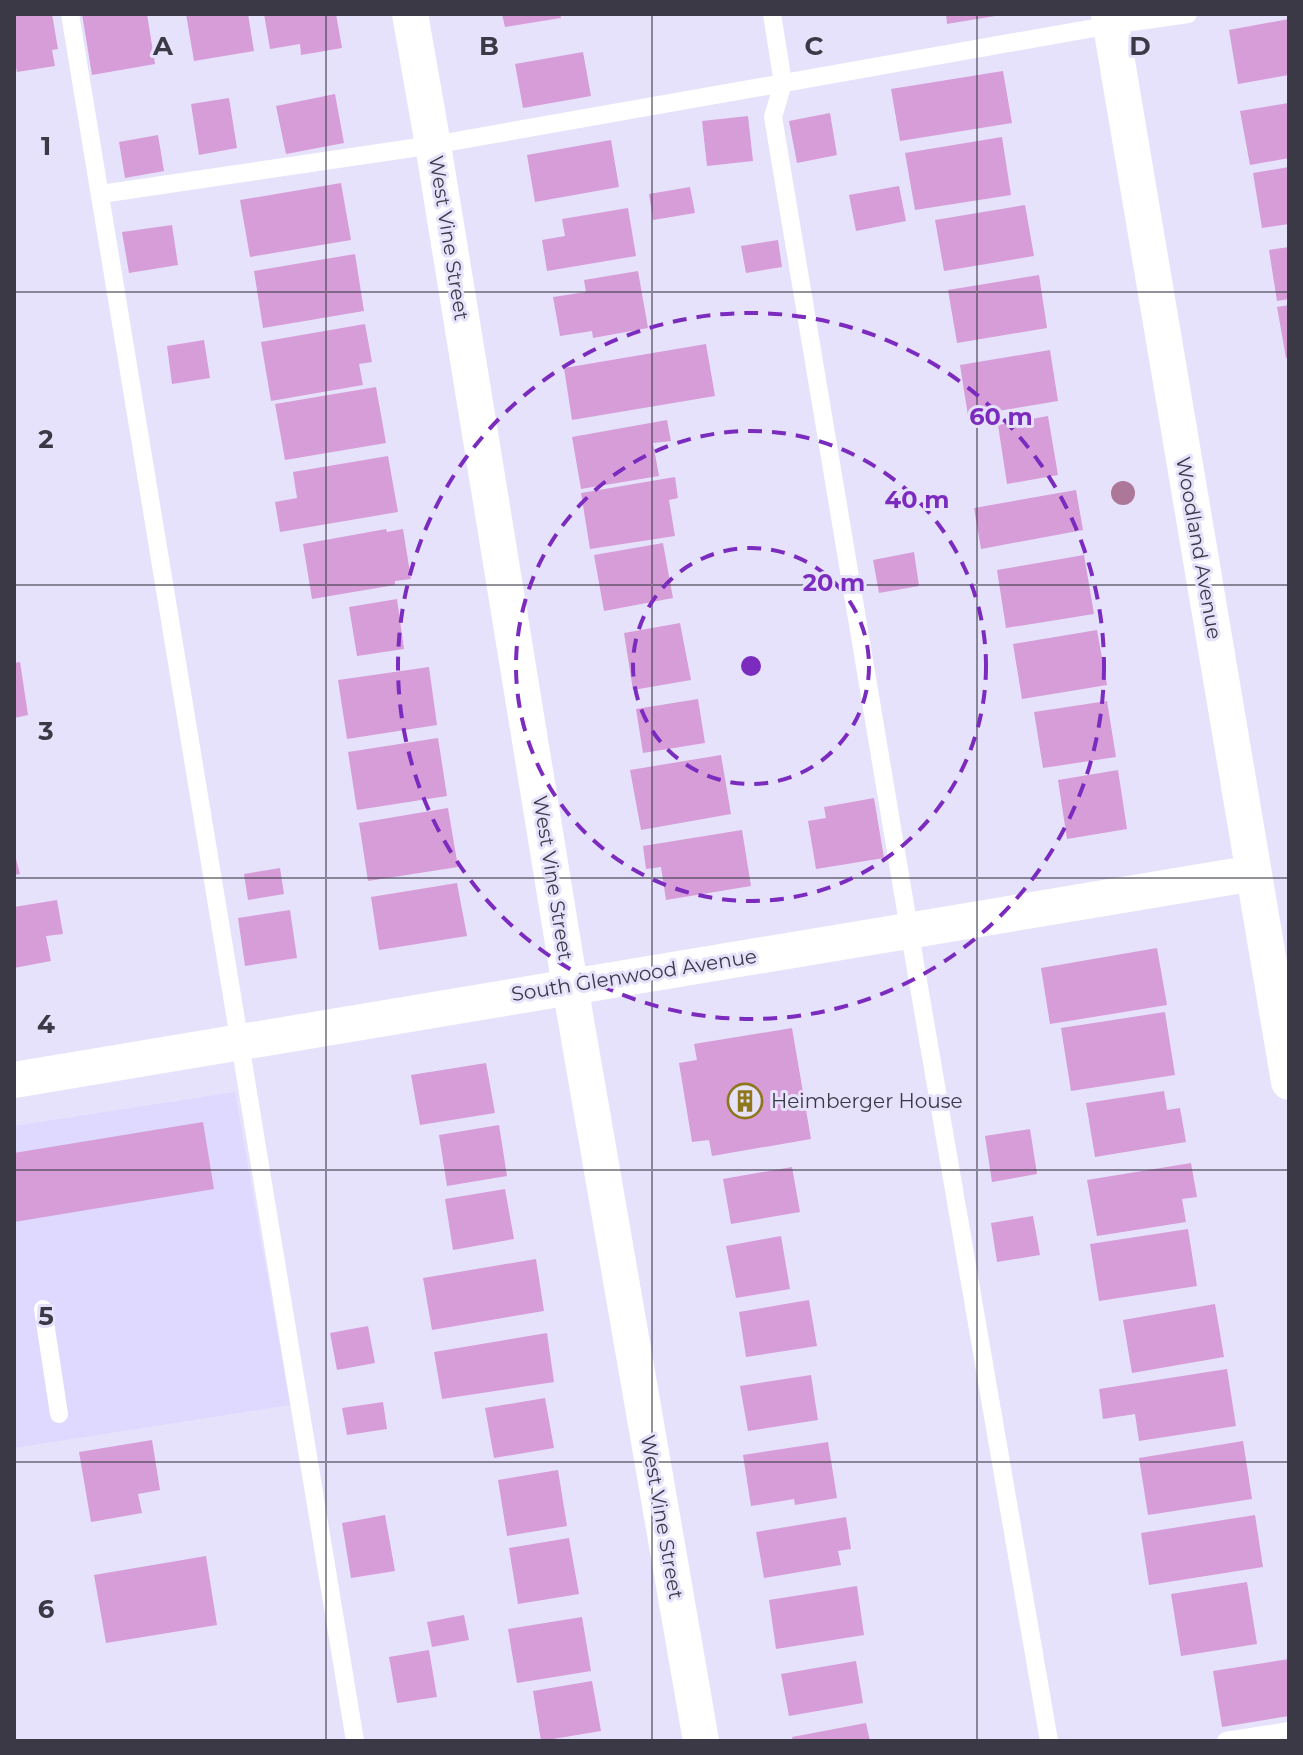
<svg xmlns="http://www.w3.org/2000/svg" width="1303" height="1755" viewBox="0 0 1303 1755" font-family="Montserrat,sans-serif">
<rect width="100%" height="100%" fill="#e7e2fc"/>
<path fill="#dfd8ff" d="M 235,1092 L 290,1405 L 14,1448 L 14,1126 Z"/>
<path fill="#d69dd8" d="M 14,14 L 52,14 L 58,49 L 52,50 L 55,66 L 17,72 L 14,58 Z
M 82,14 L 147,14 L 155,64 L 92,75 Z
M 186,14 L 248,14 L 254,51 L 194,61 Z
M 264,14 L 336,14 L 342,48 L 301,55 L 300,44 L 270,49 Z
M 502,14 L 560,14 L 561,18 L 505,27 Z
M 946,14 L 995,14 L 995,16 L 947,24 Z
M 1289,19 L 1289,75 L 1238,84 L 1229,30 Z
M 583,52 L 591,96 L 523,108 L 515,64 Z
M 1003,71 L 1012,123 L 900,141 L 891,89 Z
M 335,94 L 344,143 L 286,154 L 276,106 Z
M 229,98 L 237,148 L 199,155 L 191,104 Z
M 1289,103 L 1289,158 L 1250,165 L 1240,111 Z
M 830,113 L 837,155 L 797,163 L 789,121 Z
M 748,116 L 753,161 L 707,166 L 702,121 Z
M 158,135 L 164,171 L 125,178 L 119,142 Z
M 1002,137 L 1011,195 L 915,210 L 905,153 Z
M 611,140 L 619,187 L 535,202 L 527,155 Z
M 1289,167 L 1289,224 L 1262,228 L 1253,173 Z
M 341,183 L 351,240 L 250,257 L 240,200 Z
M 899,186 L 906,221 L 856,231 L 849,195 Z
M 690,187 L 695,213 L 653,220 L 649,194 Z
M 1025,205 L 1034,256 L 944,271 L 935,220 Z
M 628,208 L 636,256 L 547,271 L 542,240 L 565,236 L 562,219 Z
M 172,225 L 178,265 L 129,273 L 122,232 Z
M 778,240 L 782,267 L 746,273 L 741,246 Z
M 1289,247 L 1289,299 L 1277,301 L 1269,250 Z
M 355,254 L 364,311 L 263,328 L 254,271 Z
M 638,271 L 648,328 L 593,338 L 592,331 L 560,336 L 553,297 L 586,292 L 584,280 Z
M 1039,275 L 1047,328 L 957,343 L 948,290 Z
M 1289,305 L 1289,358 L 1286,358 L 1277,307 Z
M 365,324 L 372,362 L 359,364 L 363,385 L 271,401 L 261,342 Z
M 204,340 L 210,378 L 172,384 L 167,346 Z
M 706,344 L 715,396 L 572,420 L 564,368 Z
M 1050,350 L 1058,401 L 968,416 L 960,365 Z
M 376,387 L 386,443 L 285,460 L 275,404 Z
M 1048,416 L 1058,475 L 1007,484 L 998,425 Z
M 667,420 L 671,441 L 653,443 L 659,476 L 581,489 L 572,437 Z
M 388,456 L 398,512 L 280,532 L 275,502 L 297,498 L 293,472 Z
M 675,477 L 678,498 L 669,500 L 675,536 L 590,549 L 581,493 Z
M 1076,490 L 1083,530 L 981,549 L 974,508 Z
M 386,529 L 387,532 L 403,529 L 411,579 L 395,581 L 395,585 L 312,599 L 303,544 Z
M 663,543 L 673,598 L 604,611 L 594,555 Z
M 914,552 L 919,586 L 879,593 L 873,560 Z
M 1084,555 L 1094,614 L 1006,628 L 997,570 Z
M 397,599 L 404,649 L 357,656 L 349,607 Z
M 680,623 L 691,680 L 633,690 L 624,633 Z
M 1097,630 L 1107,685 L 1022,699 L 1013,644 Z
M 20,662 L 28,715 L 14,718 L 14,663 Z
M 429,667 L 437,725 L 347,739 L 338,680 Z
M 698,699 L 705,743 L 643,753 L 636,709 Z
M 1107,701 L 1116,757 L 1043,768 L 1034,712 Z
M 438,738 L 447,796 L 357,810 L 348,752 Z
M 721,755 L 731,814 L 641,830 L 630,770 Z
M 1118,770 L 1127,829 L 1067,839 L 1058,780 Z
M 874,798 L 884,858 L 816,869 L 808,821 L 826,818 L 824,807 Z
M 448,808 L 458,867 L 368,881 L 359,823 Z
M 742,830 L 751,886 L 666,900 L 661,867 L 646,869 L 643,846 Z
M 14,851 L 20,874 L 14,875 Z
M 280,868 L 284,894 L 248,900 L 244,874 Z
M 457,883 L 467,936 L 379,950 L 371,897 Z
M 57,900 L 63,934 L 46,936 L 51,961 L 14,968 L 14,907 Z
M 290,910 L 297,958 L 245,966 L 238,918 Z
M 1157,948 L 1167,1005 L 1050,1024 L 1041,968 Z
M 1165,1012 L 1175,1075 L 1071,1091 L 1061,1028 Z
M 792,1028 L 811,1139 L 712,1156 L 709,1140 L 692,1142 L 679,1063 L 697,1060 L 694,1044 Z
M 486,1063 L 495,1113 L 420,1125 L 411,1075 Z
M 1164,1091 L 1167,1110 L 1180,1108 L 1186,1142 L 1095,1157 L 1086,1103 Z
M 203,1122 L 214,1189 L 14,1222 L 14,1153 Z
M 499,1125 L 507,1176 L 447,1186 L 439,1135 Z
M 1030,1129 L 1037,1174 L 992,1182 L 985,1136 Z
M 1191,1163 L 1197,1197 L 1182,1199 L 1186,1222 L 1097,1236 L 1087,1180 Z
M 792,1167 L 800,1212 L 731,1224 L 723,1179 Z
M 505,1189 L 514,1239 L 453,1250 L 445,1199 Z
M 1033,1216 L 1040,1255 L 997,1262 L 991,1223 Z
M 1188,1229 L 1197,1286 L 1099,1301 L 1090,1244 Z
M 781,1236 L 790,1289 L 736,1298 L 726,1246 Z
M 536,1259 L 544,1311 L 432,1330 L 423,1278 Z
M 809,1300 L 817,1346 L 746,1357 L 739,1312 Z
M 1215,1304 L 1224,1357 L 1132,1373 L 1123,1320 Z
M 368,1326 L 375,1363 L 337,1370 L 330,1333 Z
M 547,1333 L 554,1382 L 442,1399 L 434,1352 Z
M 1227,1369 L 1236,1426 L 1139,1441 L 1135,1414 L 1103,1419 L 1099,1389 Z
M 811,1375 L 818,1420 L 748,1431 L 740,1386 Z
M 545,1398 L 554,1448 L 494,1458 L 485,1408 Z
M 383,1402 L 387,1429 L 347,1435 L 342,1408 Z
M 152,1440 L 160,1490 L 138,1494 L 142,1513 L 91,1522 L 79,1452 Z
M 1243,1441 L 1252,1499 L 1148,1515 L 1139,1458 Z
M 828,1442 L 837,1498 L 795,1505 L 794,1499 L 751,1506 L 743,1455 Z
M 558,1470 L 567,1526 L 507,1536 L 498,1480 Z
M 385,1515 L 395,1571 L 351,1578 L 342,1523 Z
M 1255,1515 L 1263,1567 L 1149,1585 L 1141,1533 Z
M 846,1517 L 851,1549 L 838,1551 L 841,1565 L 764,1578 L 756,1532 Z
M 569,1538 L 579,1594 L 518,1604 L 509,1548 Z
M 206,1556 L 217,1625 L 106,1643 L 94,1575 Z
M 1247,1582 L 1257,1644 L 1181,1656 L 1171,1594 Z
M 857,1586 L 864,1635 L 776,1649 L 769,1600 Z
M 464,1615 L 469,1640 L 432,1647 L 427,1622 Z
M 582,1617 L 591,1671 L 517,1683 L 508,1629 Z
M 429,1650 L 437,1697 L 397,1703 L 389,1657 Z
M 1289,1659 L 1289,1716 L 1222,1727 L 1213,1671 Z
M 856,1661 L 863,1703 L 789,1716 L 781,1674 Z
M 592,1681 L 601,1731 L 541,1741 L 533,1691 Z
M 866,1723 L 870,1741 L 793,1741 L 792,1737 Z"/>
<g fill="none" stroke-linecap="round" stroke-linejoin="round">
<path stroke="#fff" stroke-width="18" d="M 70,14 L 355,1741
M 772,14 L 783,83 L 773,117 L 909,929 L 1049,1741
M 101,194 L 433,145 L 1111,25 L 1188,14
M 43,1309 L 59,1414
M 1226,1741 L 1289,1731"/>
<path stroke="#fff" stroke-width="36" d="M 410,14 L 433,145 L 570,986 L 701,1741
M 1109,14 L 1289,1082
M 14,1080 L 1254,873"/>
</g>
<circle fill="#ad779a" cx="1123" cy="493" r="12"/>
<path fill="none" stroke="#3b3946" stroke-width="2" stroke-opacity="0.55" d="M 326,14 L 326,1741M 652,14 L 652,1741M 977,14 L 977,1741M 14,292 L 1289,292M 14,585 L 1289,585M 14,878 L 1289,878M 14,1170 L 1289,1170M 14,1462 L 1289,1462"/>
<g fill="none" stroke="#7b2cbf" stroke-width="4" stroke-dasharray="14 10">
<circle cx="751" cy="666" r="118"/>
<circle cx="751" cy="666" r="235"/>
<circle cx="751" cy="666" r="353"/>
</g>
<defs>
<g id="building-ring" transform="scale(1.8)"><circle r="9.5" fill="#e7e2fc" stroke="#8e771c" stroke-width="1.5"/><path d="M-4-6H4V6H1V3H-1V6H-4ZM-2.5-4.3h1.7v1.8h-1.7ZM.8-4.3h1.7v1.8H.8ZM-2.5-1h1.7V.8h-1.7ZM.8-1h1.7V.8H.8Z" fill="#8e771c"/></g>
</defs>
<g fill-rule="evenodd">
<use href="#building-ring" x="745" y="1101"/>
</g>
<g text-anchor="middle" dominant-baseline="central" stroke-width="6" stroke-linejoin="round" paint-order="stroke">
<g font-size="20" fill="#3b3946" stroke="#e7e2fc">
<text transform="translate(449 238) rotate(81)">West Vine Street</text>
<text transform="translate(1199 548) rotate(80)">Woodland Avenue</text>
<text transform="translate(553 878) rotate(81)">West Vine Street</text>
<text transform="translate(634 975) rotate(-9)">South Glenwood Avenue</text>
<text transform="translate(662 1517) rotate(80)">West Vine Street</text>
</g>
<g font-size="20" fill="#3b3946" stroke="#e7e2fc" text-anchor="start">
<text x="771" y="1101">Heimberger House</text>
</g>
</g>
<g font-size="26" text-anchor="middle" font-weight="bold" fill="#3b3946" stroke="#e7e2fc" stroke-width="6" stroke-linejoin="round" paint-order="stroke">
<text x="163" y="55">A</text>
<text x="489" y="55">B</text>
<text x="814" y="55">C</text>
<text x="1140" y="55">D</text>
<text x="46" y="155">1</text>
<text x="46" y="448">2</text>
<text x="46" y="740">3</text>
<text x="46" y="1033">4</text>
<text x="46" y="1325">5</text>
<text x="46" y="1618">6</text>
</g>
<circle cx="751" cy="666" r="12" fill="#7b2cbf" stroke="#e7e2fc" stroke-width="4"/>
<g font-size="24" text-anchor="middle" font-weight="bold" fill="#7b2cbf" stroke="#e7e2fc" stroke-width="6" stroke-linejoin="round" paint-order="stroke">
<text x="1001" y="425">60 m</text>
<text x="917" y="508">40 m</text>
<text x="834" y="591">20 m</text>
</g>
<rect width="1303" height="1755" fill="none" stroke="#3b3946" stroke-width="32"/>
</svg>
